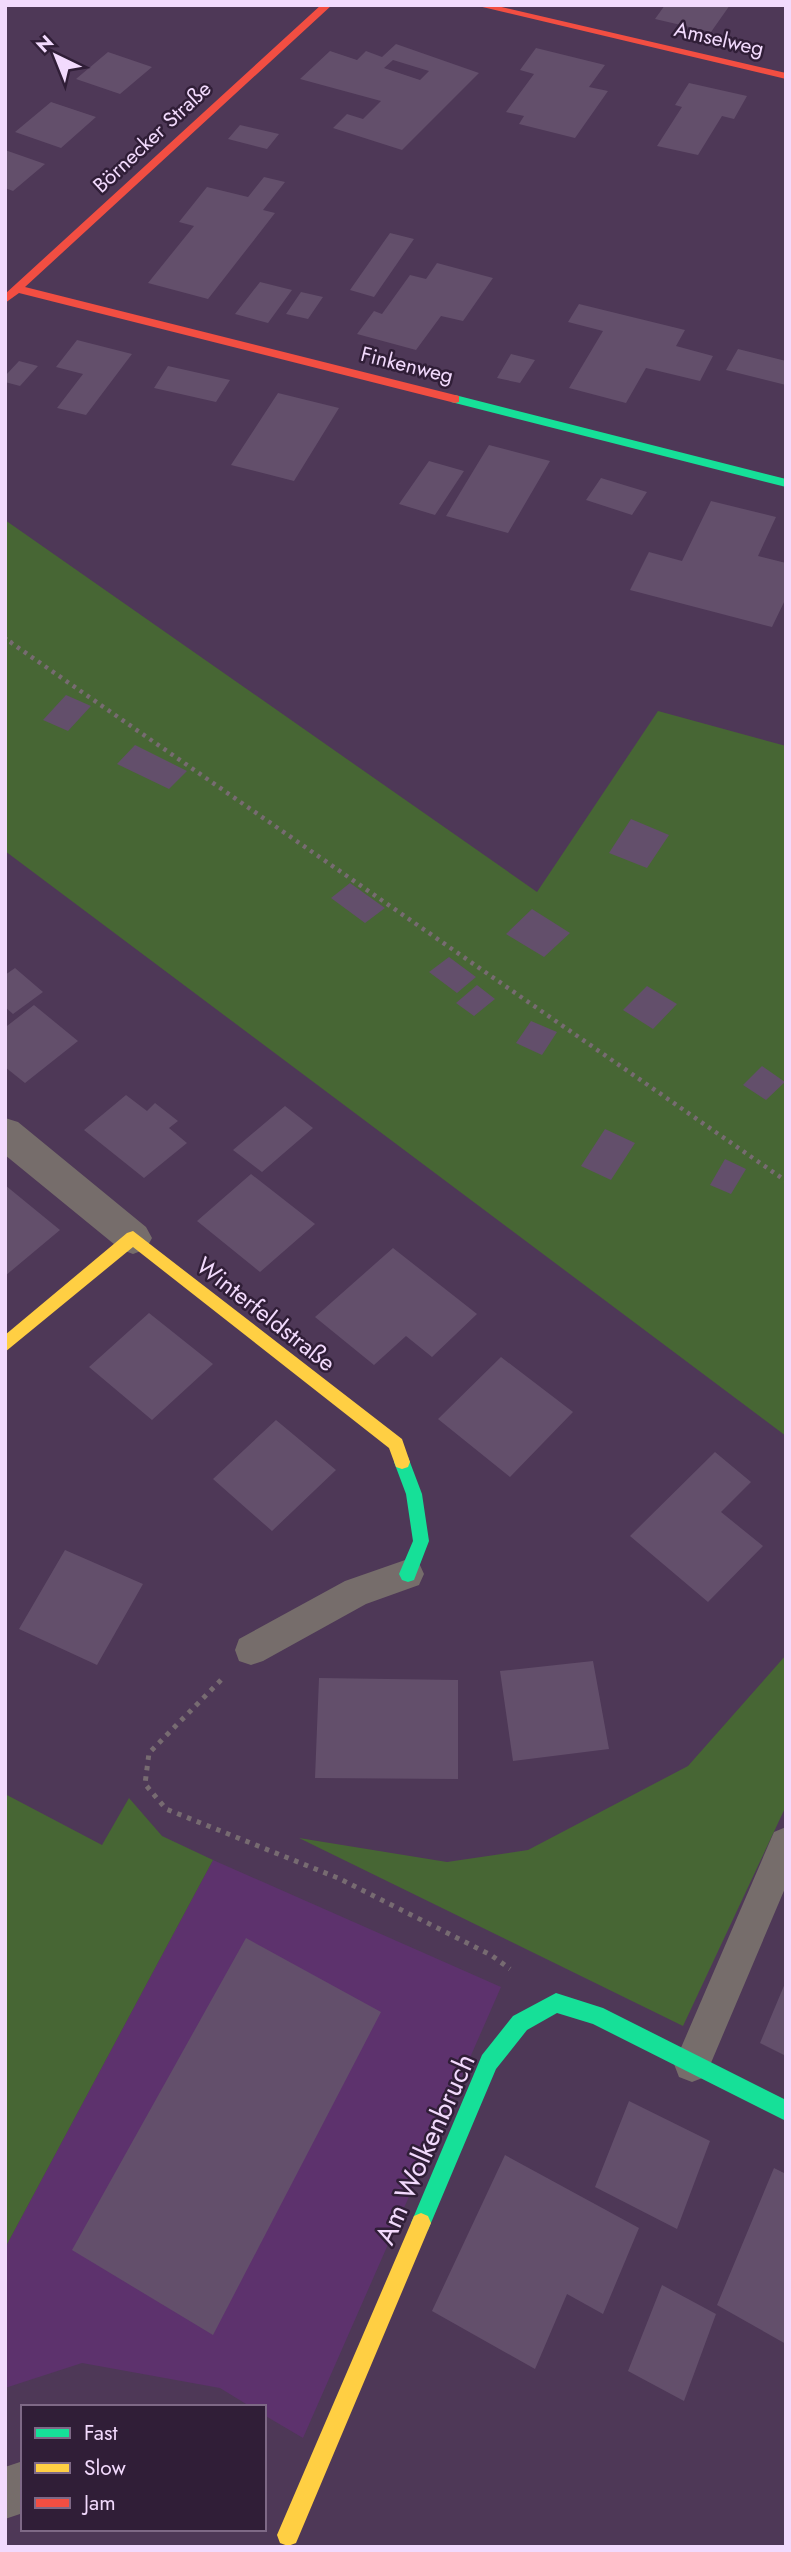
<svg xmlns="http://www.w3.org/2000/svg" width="791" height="2552" viewBox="0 0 791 2552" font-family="Jost,sans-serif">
<rect width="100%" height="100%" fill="#4e3857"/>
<path fill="#5d326d" d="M 213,1860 L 501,1987 L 303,2438 L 264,2415 L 264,2407 L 251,2407 L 220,2388 L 82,2363 L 5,2388 L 5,2248 Z"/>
<path fill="#476634" d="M 5,520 L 537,892 L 658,711 L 786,746 L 786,1436 L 5,851 Z
M 786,1655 L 786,1806 L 683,2026 L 299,1838 L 447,1862 L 528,1850 L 688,1766 Z
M 5,1794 L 102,1845 L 129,1798 L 162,1836 L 213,1860 L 5,2248 Z"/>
<path fill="#634f6b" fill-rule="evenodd" d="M 665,5 L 730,5 L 711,32 L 655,19 Z
M 396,44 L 479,73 L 402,150 L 333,128 L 347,114 L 363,119 L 381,101 L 300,79 L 330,51 L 357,60 L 366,51 L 382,57 ZM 393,60 L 429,71 L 420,80 L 384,68 Z
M 536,48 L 605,65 L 589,87 L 608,91 L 575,138 L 519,124 L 524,116 L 506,112 L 534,74 L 520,70 Z
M 108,52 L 152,67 L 120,94 L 76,79 Z
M 689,83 L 747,96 L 734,119 L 722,116 L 698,155 L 657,146 L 682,107 L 675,105 Z
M 51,102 L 96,117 L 61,148 L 15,132 Z
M 240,125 L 279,134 L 267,149 L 228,139 Z
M 5,150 L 45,164 L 13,191 L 5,188 Z
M 264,177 L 285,182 L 263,210 L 275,213 L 208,299 L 148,283 L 194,226 L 179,222 L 207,187 L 248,197 Z
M 390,233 L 414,239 L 374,297 L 350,290 Z
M 437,263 L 493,278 L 463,321 L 441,316 L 416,350 L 357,334 L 374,311 L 382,314 L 410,275 L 426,279 Z
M 260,282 L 292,290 L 268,323 L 235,314 Z
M 301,292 L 323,297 L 308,319 L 286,314 Z
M 579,304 L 685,330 L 676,346 L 713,356 L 700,381 L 646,368 L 626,403 L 569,388 L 603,331 L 568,322 Z
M 77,340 L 132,354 L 86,415 L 57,408 L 83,374 L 56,367 Z
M 738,349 L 786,361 L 786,385 L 726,370 Z
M 511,354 L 535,360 L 520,383 L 497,378 Z
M 19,361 L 38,366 L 20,386 L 5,382 L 5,376 Z
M 168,366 L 230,380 L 216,402 L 154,388 Z
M 278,393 L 339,408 L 294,481 L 231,465 Z
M 489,445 L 550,461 L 508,533 L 446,516 Z
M 429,461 L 464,471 L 435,515 L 399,504 Z
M 601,478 L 647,492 L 632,515 L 586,500 Z
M 711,501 L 776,517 L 758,556 L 786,563 L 786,598 L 772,627 L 630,590 L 649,552 L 682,561 Z
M 66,695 L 91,706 L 68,731 L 43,720 Z
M 135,745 L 187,771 L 169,789 L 117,764 Z
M 631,819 L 669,835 L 647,868 L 609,853 Z
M 350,883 L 385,908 L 365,923 L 331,898 Z
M 532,909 L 570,933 L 544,957 L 506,934 Z
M 449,957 L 476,977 L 457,993 L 429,972 Z
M 15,968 L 43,992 L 13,1014 L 5,1007 L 5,975 Z
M 477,985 L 495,999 L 474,1016 L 456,1003 Z
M 647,986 L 677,1004 L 653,1029 L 623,1010 Z
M 34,1005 L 78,1041 L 25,1083 L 5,1067 L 5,1024 L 7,1026 Z
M 531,1021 L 557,1032 L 542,1055 L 516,1043 Z
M 762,1066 L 785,1082 L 766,1100 L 743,1085 Z
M 126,1095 L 147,1111 L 155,1103 L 178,1121 L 169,1128 L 187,1143 L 144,1178 L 84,1130 Z
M 285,1106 L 313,1128 L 262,1172 L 233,1150 Z
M 605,1129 L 635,1143 L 611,1180 L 581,1166 Z
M 725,1159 L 746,1169 L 731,1194 L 710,1185 Z
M 251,1174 L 315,1224 L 260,1272 L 197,1221 Z
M 5,1185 L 60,1230 L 5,1276 Z
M 393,1248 L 477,1314 L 432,1357 L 406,1336 L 374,1365 L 315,1317 Z
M 149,1313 L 213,1364 L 152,1420 L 89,1367 Z
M 501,1357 L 573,1412 L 510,1477 L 438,1419 Z
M 276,1420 L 336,1470 L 272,1531 L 213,1479 Z
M 715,1452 L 751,1482 L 721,1512 L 763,1546 L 708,1602 L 630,1536 Z
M 65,1550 L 143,1584 L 97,1665 L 19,1629 Z
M 593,1661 L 609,1749 L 513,1761 L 500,1671 Z
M 319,1678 L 458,1680 L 458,1779 L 315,1778 Z
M 246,1938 L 381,2012 L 213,2335 L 72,2250 Z
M 786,1981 L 786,2056 L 760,2043 Z
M 629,2101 L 710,2141 L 677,2229 L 595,2187 Z
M 505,2155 L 639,2228 L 603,2314 L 567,2294 L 535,2369 L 432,2311 Z
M 774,2168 L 786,2174 L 786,2344 L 717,2305 Z
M 662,2285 L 716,2314 L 684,2401 L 628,2371 Z"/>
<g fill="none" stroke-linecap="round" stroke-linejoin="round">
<path stroke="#776b71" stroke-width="3.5" stroke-dasharray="2.5 3.5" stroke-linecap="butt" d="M 5,638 L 13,643"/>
<path stroke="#776b71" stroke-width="4.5" stroke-dasharray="3.5 5" stroke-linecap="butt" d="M 10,642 L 786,1181"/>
<path stroke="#776b71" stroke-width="5" stroke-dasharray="4.5 6" stroke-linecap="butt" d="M 221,1680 L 149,1753 L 145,1784 L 166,1809 L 338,1878 L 491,1955 L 510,1969"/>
<path fill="#766d6b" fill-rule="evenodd" d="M 408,1559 L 419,1563 L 424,1574 L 419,1585 L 366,1604 L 263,1661 L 251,1665 L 239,1661 L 235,1650 L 239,1639 L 345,1581 Z
M 786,1827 L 786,1886 L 705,2077 L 692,2082 L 679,2077 L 674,2064 L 774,1832 Z"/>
<path fill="#766d6b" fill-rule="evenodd" d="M 5,1118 L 18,1122 L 146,1227 L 152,1238 L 146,1249 L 133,1254 L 120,1249 L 5,1155 Z
M 23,2461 L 23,2513 L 5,2519 L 5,2467 Z"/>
<path fill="#16e098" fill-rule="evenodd" d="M 455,395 L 786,479 L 786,487 L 451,402 L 451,396 Z
M 402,1455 L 408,1457 L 422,1494 L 429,1541 L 414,1580 L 408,1582 L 402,1580 L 399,1574 L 413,1541 L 406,1494 L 394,1462 L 396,1457 Z
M 556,1993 L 603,2008 L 786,2100 L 786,2121 L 593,2024 L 557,2013 L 527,2030 L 496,2069 L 428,2230 L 421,2233 L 414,2230 L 411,2223 L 482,2055 L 513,2016 Z"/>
<path fill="#ffcf43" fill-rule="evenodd" d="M 133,1231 L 402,1439 L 410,1462 L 408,1467 L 402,1469 L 396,1467 L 389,1448 L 133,1247 L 5,1352 L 5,1335 L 127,1233 Z
M 421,2213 L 428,2216 L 431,2223 L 296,2543 L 288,2546 L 280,2543 L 277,2535 L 414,2216 Z"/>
<path fill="#f24e42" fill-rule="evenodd" d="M 321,5 L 332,5 L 25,287 L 459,396 L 459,402 L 455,403 L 19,293 L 5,303 L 5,294 Z
M 474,5 L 493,5 L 786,73 L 786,79 Z"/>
</g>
<g text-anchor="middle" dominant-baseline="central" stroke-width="5" stroke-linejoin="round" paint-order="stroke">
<g font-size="21" fill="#f2dafd" stroke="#301e37">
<text transform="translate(719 39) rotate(13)">Amselweg</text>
<text transform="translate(152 137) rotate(-43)">Börnecker Straße</text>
<text transform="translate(407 365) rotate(14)">Finkenweg</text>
</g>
<g font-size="24" fill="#f2dafd" stroke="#301e37">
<text transform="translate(266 1314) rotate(38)">Winterfeldstraße</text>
</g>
<g font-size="28" fill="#f2dafd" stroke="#301e37">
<text transform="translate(425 2149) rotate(-66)">Am Wolkenbruch</text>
</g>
</g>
<rect width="791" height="2552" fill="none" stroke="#f2dafd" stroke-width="14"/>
<rect x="21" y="2405" width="245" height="126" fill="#301e37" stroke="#7e6986" stroke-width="2"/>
<rect x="35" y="2428" width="35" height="10" fill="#16e098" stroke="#7e6986" stroke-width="2"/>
<text x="84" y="2440" font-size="21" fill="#f2dafd">Fast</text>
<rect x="35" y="2463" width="35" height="10" fill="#ffcf43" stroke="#7e6986" stroke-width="2"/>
<text x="84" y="2475" font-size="21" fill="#f2dafd">Slow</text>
<rect x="35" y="2498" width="35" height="10" fill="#f24e42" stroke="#7e6986" stroke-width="2"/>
<text x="84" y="2510" font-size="21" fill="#f2dafd">Jam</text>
<g transform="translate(56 56) rotate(317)" stroke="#301e37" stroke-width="5" paint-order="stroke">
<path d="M0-5L12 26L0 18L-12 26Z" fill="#f2dafd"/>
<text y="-10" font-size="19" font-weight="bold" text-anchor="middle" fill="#f2dafd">N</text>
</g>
</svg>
